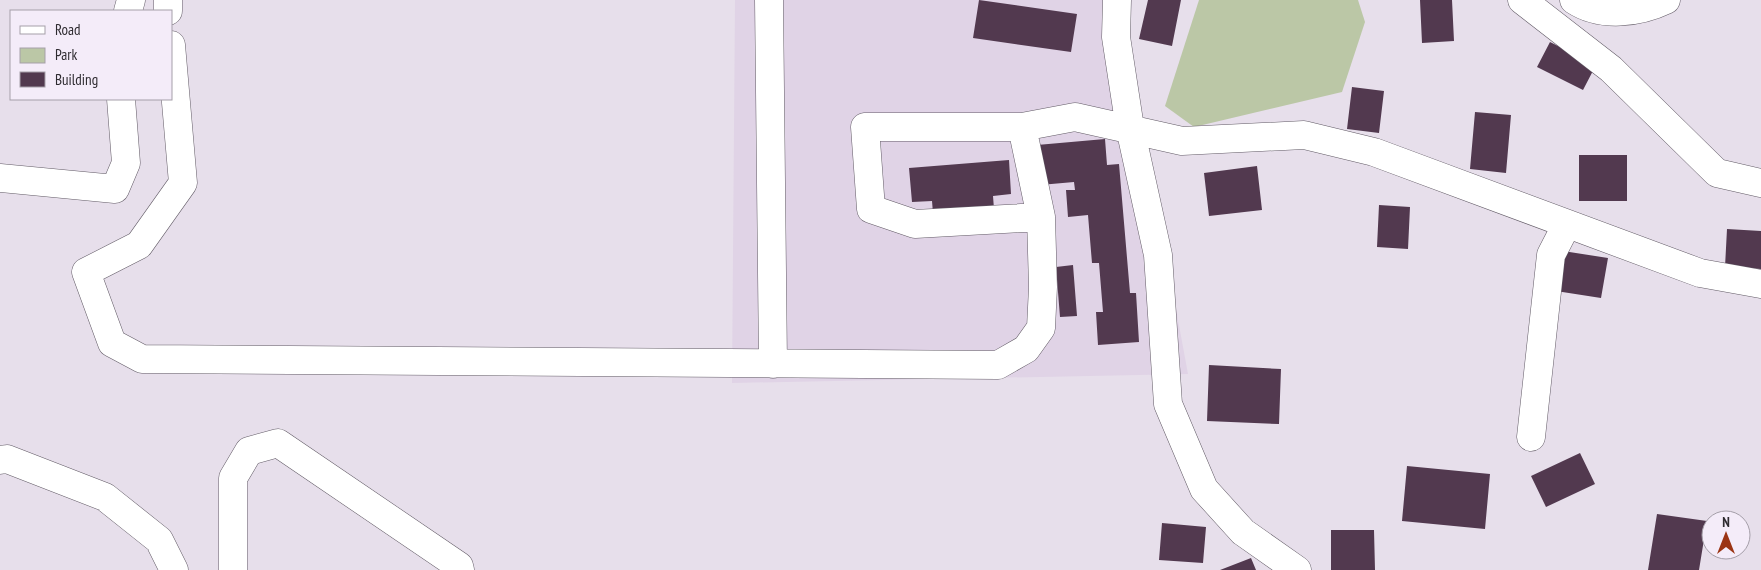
<svg xmlns="http://www.w3.org/2000/svg" width="1761" height="570" viewBox="0 0 1761 570" font-family="'PT Sans Narrow',sans-serif">
<rect width="100%" height="100%" fill="#e7dfeb"/>
<path fill="#e0d3e6" d="M 735,0 L 1128,0 L 1127,43 L 1188,374 L 732,383 Z"/>
<path fill="#bbc7a6" d="M 1199,0 L 1358,0 L 1365,22 L 1342,92 L 1194,127 L 1165,106 Z"/>
<path fill="#52394f" d="M 979,0 L 1077,14 L 1071,52 L 973,38 Z
M 1148,0 L 1181,0 L 1172,46 L 1139,39 Z
M 1420,0 L 1452,0 L 1454,41 L 1422,43 Z
M 1550,42 L 1596,65 L 1583,90 L 1537,67 Z
M 1352,87 L 1384,91 L 1379,133 L 1347,129 Z
M 1475,112 L 1511,115 L 1506,173 L 1470,169 Z
M 1105,139 L 1107,165 L 1119,164 L 1130,293 L 1136,293 L 1139,342 L 1098,345 L 1096,312 L 1103,312 L 1099,263 L 1092,263 L 1088,215 L 1068,217 L 1066,190 L 1075,190 L 1074,182 L 1040,185 L 1037,145 Z
M 1579,155 L 1627,155 L 1627,201 L 1579,201 Z
M 1009,160 L 1011,194 L 993,196 L 994,209 L 933,213 L 932,201 L 912,202 L 909,168 Z
M 1257,166 L 1262,210 L 1209,216 L 1204,173 Z
M 1379,205 L 1410,207 L 1408,249 L 1377,247 Z
M 1727,229 L 1761,231 L 1761,269 L 1725,267 Z
M 1563,251 L 1608,258 L 1601,298 L 1556,291 Z
M 1073,265 L 1077,316 L 1060,317 L 1056,267 Z
M 1209,365 L 1281,369 L 1279,424 L 1207,421 Z
M 1580,453 L 1595,484 L 1546,507 L 1531,476 Z
M 1407,466 L 1490,474 L 1485,529 L 1402,521 Z
M 1657,514 L 1707,521 L 1699,570 L 1648,570 Z
M 1162,523 L 1206,527 L 1203,563 L 1159,560 Z
M 1331,530 L 1374,530 L 1375,570 L 1331,570 Z
M 1251,558 L 1256,570 L 1220,570 Z"/>
<g fill="none" stroke-linecap="round" stroke-linejoin="round">
<g stroke="#625b66" stroke-width="29">
<path id="minor" d="M 168,0 L 168,11
M 769,0 L 773,364
M 1117,0 L 1116,37 L 1130,128 L 1158,255 L 1168,404 L 1204,489 L 1243,532 L 1297,570
M 1522,0 L 1611,69 L 1717,173 L 1761,183
M 1574,0 C 1601,18 1639,13 1666,0
M 128,11 L 131,0
M 171,45 L 183,183 L 139,245 L 86,272 L 112,343 L 142,359 L 998,365 L 1026,349 L 1041,328 L 1043,287 L 1041,217
M 1022,127 L 1041,217 L 915,224 L 871,209 L 865,127 L 1022,127 L 1075,117 L 1182,141 L 1304,135 L 1374,152 L 1700,273 L 1761,284
M 0,178 L 115,189 L 126,163 L 121,99
M 1531,437 L 1551,255 L 1567,224
M 0,460 L 7,459 L 105,497 L 159,540 L 174,570
M 233,570 L 233,478 L 249,451 L 278,443 L 459,566 L 460,570"/>
</g>
<use href="#minor" stroke="#fff" stroke-width="28"/>
</g>
<rect x="10" y="10" width="162" height="90" fill="#f4ecf9" stroke="#a59fa9"/>
<rect x="20" y="26" width="25" height="8" fill="#ffffff" stroke="#a59fa9"/>
<text x="55" y="35" font-size="15" fill="#2e2b30">Road</text>
<rect x="20" y="48" width="25" height="15" fill="#bbc7a6" stroke="#a59fa9"/>
<text x="55" y="60" font-size="15" fill="#2e2b30">Park</text>
<rect x="20" y="72" width="25" height="15" fill="#52394f" stroke="#a59fa9"/>
<text x="55" y="85" font-size="15" fill="#2e2b30">Building</text>
<g transform="translate(1726 535)"><circle r="24" fill="#f4ecf9" stroke="#a59fa9"/>
<path d="M0-4L9 19L0 12L-9 19Z" fill="#9b3414"/>
<text y="-8" font-size="14" font-weight="bold" text-anchor="middle" fill="#2e2b30">N</text>
</g>
</svg>
